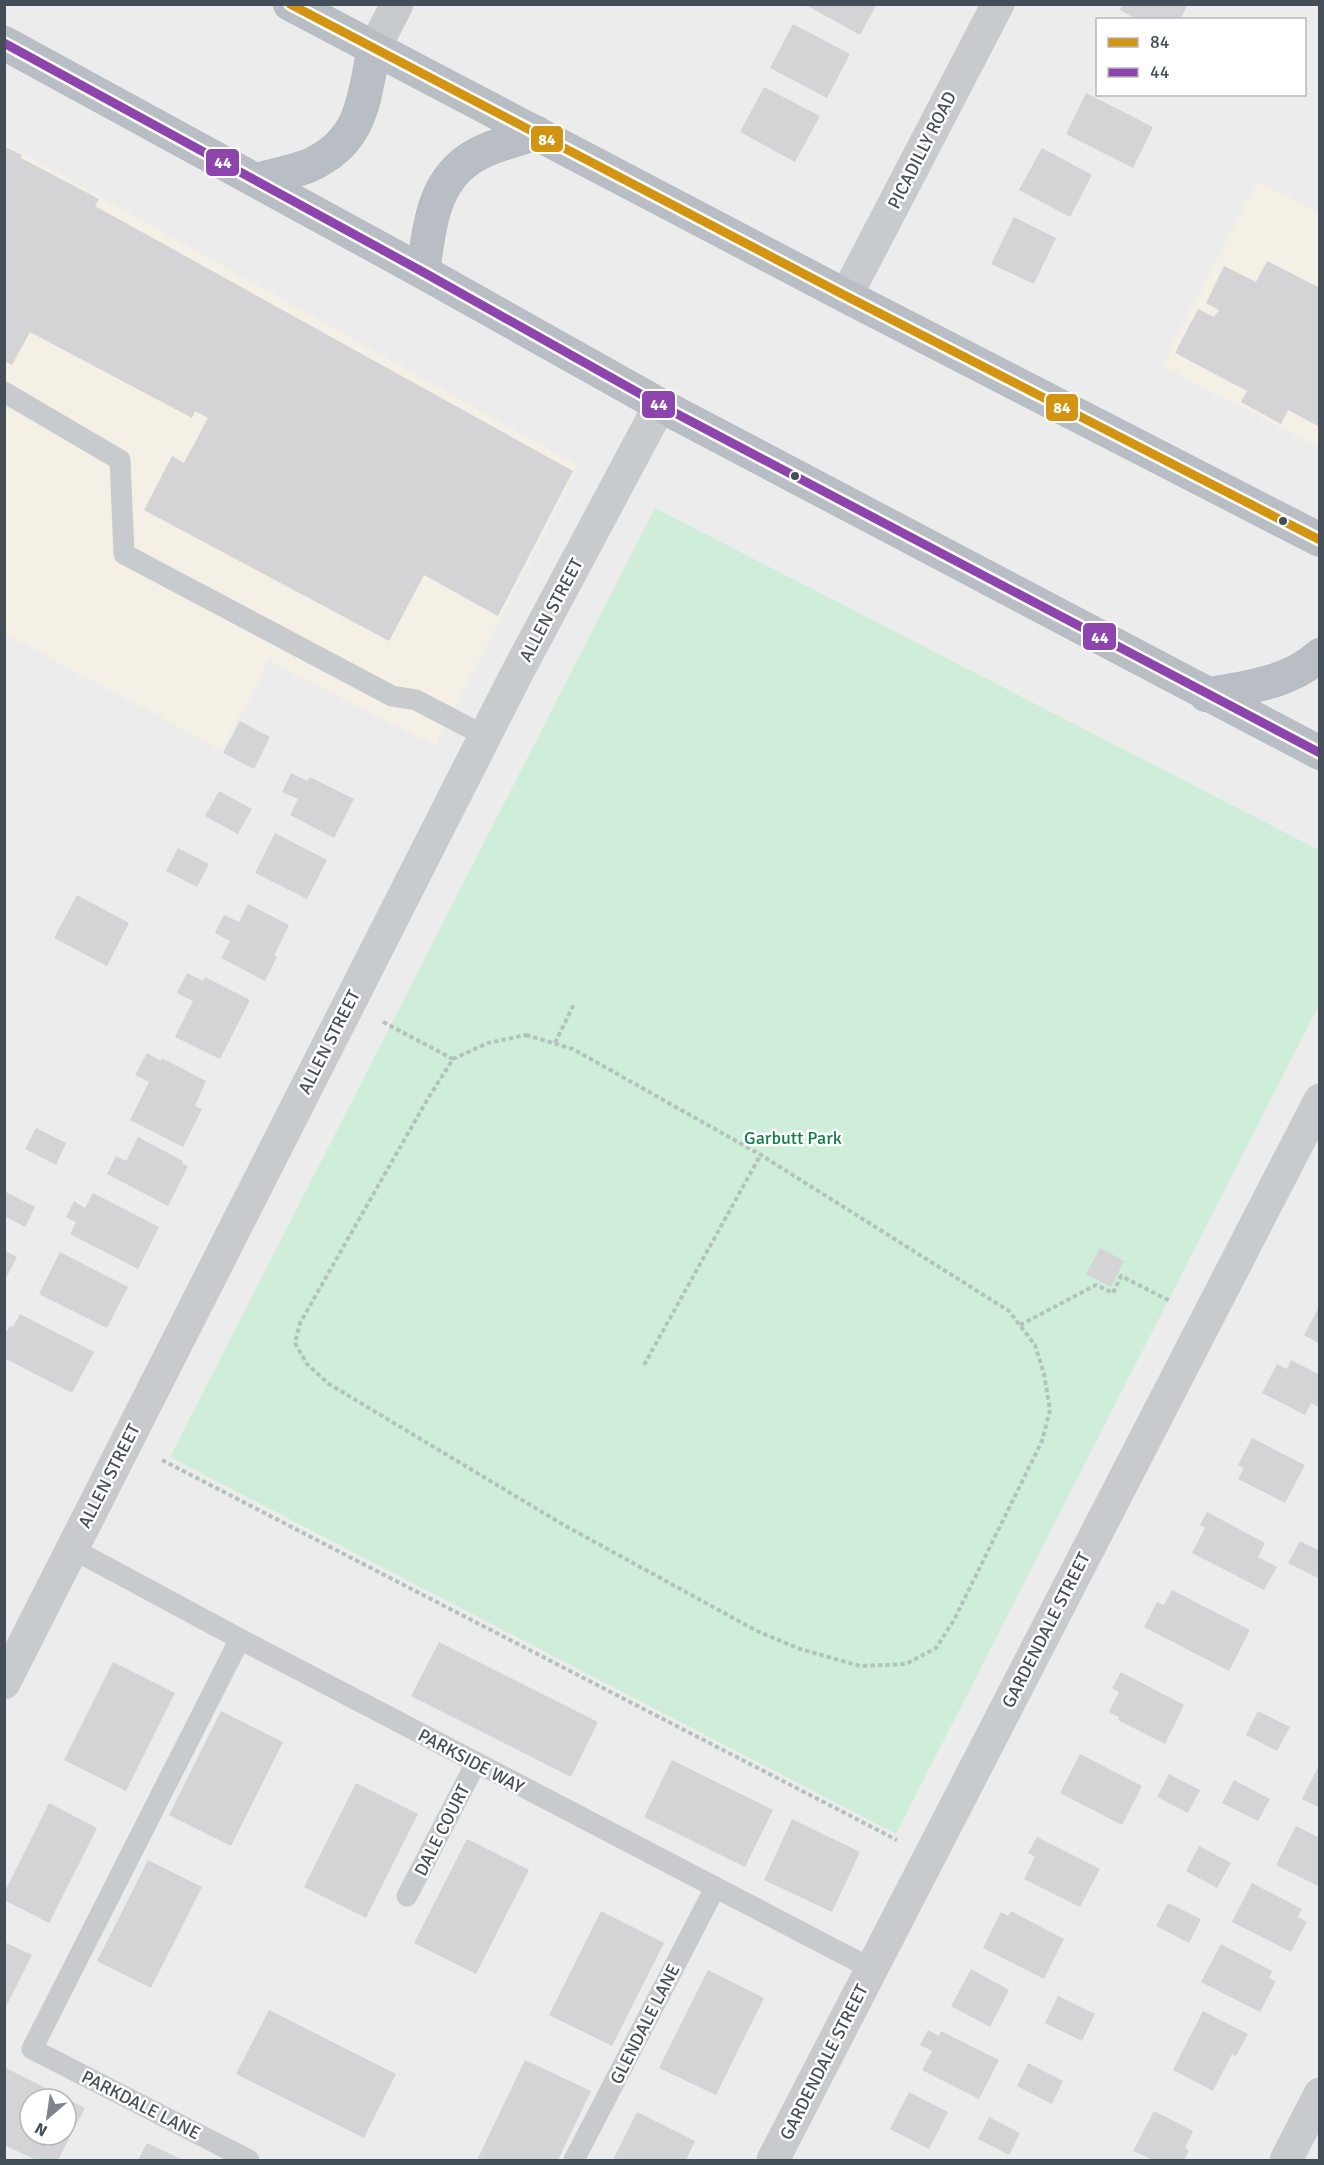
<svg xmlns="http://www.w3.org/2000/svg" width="1324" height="2165" viewBox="0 0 1324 2165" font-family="Signika,sans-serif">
<rect width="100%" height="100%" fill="#edecec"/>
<path fill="#f5f0e6" d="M 4,143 L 578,466 L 435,746 L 269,660 L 222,750 L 5,634 Z
M 1257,182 L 1319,214 L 1319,447 L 1162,366 Z"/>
<path fill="#ceeeda" d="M 655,508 L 1319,850 L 1319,1005 L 896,1834 L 170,1457 Z"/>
<path fill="#d4d4d7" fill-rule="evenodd" d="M 804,4 L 877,4 L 860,35 Z
M 1123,4 L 1188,4 L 1180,20 L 1138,20 L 1120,10 Z
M 793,24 L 850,54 L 827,98 L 770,68 Z
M 764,87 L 820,116 L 795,162 L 740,132 Z
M 1086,93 L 1153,127 L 1133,168 L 1066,134 Z
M 4,146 L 22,155 L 21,158 L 99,199 L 95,206 L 573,471 L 498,616 L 424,575 L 389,641 L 144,510 L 172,456 L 184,463 L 208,418 L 195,411 L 192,418 L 30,332 L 12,365 L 4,361 Z
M 1042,148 L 1092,175 L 1070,217 L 1019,190 Z
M 1014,217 L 1056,238 L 1034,284 L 991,264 Z
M 1267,261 L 1320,288 L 1320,427 L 1288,410 L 1281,424 L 1241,402 L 1247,391 L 1175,353 L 1198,309 L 1214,317 L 1219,310 L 1206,303 L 1224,266 L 1256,282 Z
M 240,721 L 270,737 L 254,769 L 223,753 Z
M 291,773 L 307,781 L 310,777 L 354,799 L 334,838 L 290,815 L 298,799 L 282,792 Z
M 219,791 L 252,809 L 238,834 L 205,816 Z
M 275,833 L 327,860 L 307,899 L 255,873 Z
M 178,848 L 209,864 L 197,887 L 166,871 Z
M 77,895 L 129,923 L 107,966 L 54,938 Z
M 248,904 L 289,925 L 274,956 L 277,957 L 265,981 L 221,958 L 230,941 L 215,933 L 224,915 L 239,922 Z
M 187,973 L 203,981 L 205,977 L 250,1000 L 220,1059 L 175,1037 L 193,1001 L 177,993 Z
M 147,1053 L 161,1061 L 162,1058 L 206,1081 L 195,1106 L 202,1109 L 183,1147 L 130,1120 L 149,1082 L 135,1075 Z
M 36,1128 L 66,1143 L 56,1165 L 25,1149 Z
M 138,1137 L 183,1161 L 182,1163 L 188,1166 L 168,1206 L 107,1174 L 116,1156 L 126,1161 Z
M 6,1192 L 35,1207 L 25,1227 L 4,1216 Z
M 93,1193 L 159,1227 L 138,1269 L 70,1234 L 76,1222 L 66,1217 L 74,1201 L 85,1208 Z
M 1100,1248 L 1124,1261 L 1111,1287 L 1086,1274 Z
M 4,1250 L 17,1257 L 4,1282 Z
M 60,1252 L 128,1287 L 107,1328 L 39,1294 Z
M 1320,1305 L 1320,1344 L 1304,1335 Z
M 20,1314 L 94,1352 L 72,1393 L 4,1358 L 4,1329 L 7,1331 L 10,1326 L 13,1327 Z
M 1291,1360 L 1320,1375 L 1320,1408 L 1311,1403 L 1305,1415 L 1262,1393 L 1277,1364 L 1287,1369 Z
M 1252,1438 L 1305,1465 L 1285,1503 L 1238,1479 L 1244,1468 L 1238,1465 Z
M 1207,1512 L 1265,1543 L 1258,1557 L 1277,1567 L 1264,1590 L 1192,1553 L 1205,1528 L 1200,1525 Z
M 1300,1541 L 1320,1551 L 1320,1579 L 1288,1563 Z
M 1172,1590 L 1250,1630 L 1229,1671 L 1144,1627 L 1157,1602 L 1164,1605 Z
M 439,1642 L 598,1722 L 571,1777 L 411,1696 Z
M 113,1662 L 175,1693 L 126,1791 L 64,1760 Z
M 1121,1672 L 1184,1705 L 1165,1744 L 1118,1720 L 1119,1717 L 1109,1712 L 1119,1692 L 1112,1688 Z
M 221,1711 L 283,1742 L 231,1846 L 169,1815 Z
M 1258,1711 L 1290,1727 L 1277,1751 L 1246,1735 Z
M 1080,1754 L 1142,1786 L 1122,1825 L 1060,1793 Z
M 672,1760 L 773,1810 L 745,1867 L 644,1817 Z
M 1320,1763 L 1320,1808 L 1302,1799 Z
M 1169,1774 L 1200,1790 L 1188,1813 L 1157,1797 Z
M 1234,1780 L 1270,1799 L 1258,1821 L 1222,1803 Z
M 356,1783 L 418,1814 L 366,1918 L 304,1887 Z
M 49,1803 L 97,1828 L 49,1923 L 4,1900 L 4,1893 Z
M 792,1819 L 860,1852 L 832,1912 L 764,1880 Z
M 1296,1826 L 1320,1838 L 1320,1887 L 1276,1865 Z
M 1037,1837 L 1100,1869 L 1080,1907 L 1024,1879 L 1035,1857 L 1028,1853 Z
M 467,1839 L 529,1870 L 476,1974 L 414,1943 Z
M 1199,1846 L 1231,1863 L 1217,1888 L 1186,1871 Z
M 148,1860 L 202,1887 L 151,1988 L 97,1961 Z
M 1252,1883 L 1302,1909 L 1298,1917 L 1307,1922 L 1291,1952 L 1232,1922 Z
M 1168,1903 L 1201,1919 L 1189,1943 L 1156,1926 Z
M 601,1911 L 664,1943 L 612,2046 L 549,2015 Z
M 1011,1911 L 1064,1939 L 1044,1979 L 983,1948 L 1001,1912 L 1008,1916 Z
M 4,1942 L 32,1955 L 4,2011 Z
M 1221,1944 L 1272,1971 L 1269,1978 L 1276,1981 L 1260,2012 L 1201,1982 Z
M 971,1969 L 1009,1990 L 990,2027 L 951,2006 Z
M 708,1970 L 764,1998 L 716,2095 L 659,2068 Z
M 1058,1996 L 1095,2014 L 1082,2041 L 1045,2023 Z
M 269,2010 L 396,2074 L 364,2138 L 236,2074 Z
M 1203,2011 L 1248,2034 L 1236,2056 L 1232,2054 L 1213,2091 L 1173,2070 Z
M 928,2030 L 939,2036 L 941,2031 L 999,2060 L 979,2099 L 922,2070 L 932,2051 L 920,2045 Z
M 525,2060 L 591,2091 L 558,2160 L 477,2160 Z
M 1028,2063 L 1063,2081 L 1052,2104 L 1017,2086 Z
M 6,2068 L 85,2108 L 58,2160 L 36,2160 L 4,2145 ZM 30,2099 L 66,2099 L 66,2135 L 30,2135 Z
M 909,2092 L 948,2112 L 929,2149 L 890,2129 Z
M 1154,2111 L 1193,2131 L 1185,2148 L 1189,2150 L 1184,2160 L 1153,2160 L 1133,2151 Z
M 637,2112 L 695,2141 L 686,2160 L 613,2160 Z
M 989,2117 L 1020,2133 L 1009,2155 L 978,2139 Z
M 147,2143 L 183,2160 L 138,2160 Z"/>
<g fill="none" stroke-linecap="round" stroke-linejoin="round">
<g stroke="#b0b6bc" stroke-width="34">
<path id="highway" d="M 290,4 L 846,296 L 1320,540
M 4,43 L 423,272 L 660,405 L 1320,753
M 256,180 C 274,175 302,171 318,161 C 364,136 364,95 374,49
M 423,272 C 429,232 431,186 468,160 C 486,147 516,140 537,133
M 1206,695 C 1246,687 1288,684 1320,655"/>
</g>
<path stroke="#b4c2be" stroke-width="4" stroke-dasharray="4.5 3" stroke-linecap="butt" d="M 383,1022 L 453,1059
M 526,1035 L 573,1049 L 761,1155 L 1009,1311 L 1035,1345 L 1044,1374 L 1050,1410 L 1042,1441 L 954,1620 L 936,1648 L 906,1664 L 860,1666 L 800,1649 L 757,1631 L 562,1524 L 329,1384 L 307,1364 L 295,1343 L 300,1323 L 427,1100 L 453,1059 L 488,1043 Z
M 555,1043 L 574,1004
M 1020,1325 L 1096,1285 L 1113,1293 L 1121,1276 L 1170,1301
M 644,1365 L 760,1156
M 162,1460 L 897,1840"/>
<path stroke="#c8cbcd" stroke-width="21" d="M 4,392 L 120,460 L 124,554 L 392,696 L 416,700 L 485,736
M 73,1549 L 240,1639 L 872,1969
M 240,1639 L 32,2049 L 249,2160
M 407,1896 L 476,1763
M 574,2160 L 715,1888"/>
<path stroke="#c8cbcd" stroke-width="33" d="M 374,49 L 397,4
M 846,296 L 998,4
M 4,1683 L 517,673 L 660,405
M 773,2160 L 1320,1100
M 1286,2160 L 1320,2094"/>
<use href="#highway" stroke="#b8bec3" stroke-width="33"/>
<g stroke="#fff" stroke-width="14">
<path id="bus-1" d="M 290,4 L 846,296 L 1320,540"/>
</g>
<g stroke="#fff" stroke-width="14">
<path id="bus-2" d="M 4,43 L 423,272 L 660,405 L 1320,753"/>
</g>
<use href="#bus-1" stroke="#d39412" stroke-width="9"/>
<use href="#bus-2" stroke="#8e44ad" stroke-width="9"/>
</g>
<g fill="#434e59" stroke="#fff" stroke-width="2">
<circle cx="795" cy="476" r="5"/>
<circle cx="1283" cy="521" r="5"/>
</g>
<g text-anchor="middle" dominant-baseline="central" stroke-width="5" stroke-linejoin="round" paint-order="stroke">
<g font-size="18" fill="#434e59" stroke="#fff">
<text transform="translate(922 150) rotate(-63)">PICADILLY ROAD</text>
<text transform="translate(551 610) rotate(-62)">ALLEN STREET</text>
<text transform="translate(329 1042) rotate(-63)">ALLEN STREET</text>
<text transform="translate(109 1476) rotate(-63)">ALLEN STREET</text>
<text transform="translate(1046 1630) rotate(-63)">GARDENDALE STREET</text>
<text transform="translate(471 1761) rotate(28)">PARKSIDE WAY</text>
<text transform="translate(442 1830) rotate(-63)">DALE COURT</text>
<text transform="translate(645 2024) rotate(-63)">GLENDALE LANE</text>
<text transform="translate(824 2062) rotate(-63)">GARDENDALE STREET</text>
<text transform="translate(141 2105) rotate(27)">PARKDALE LANE</text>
</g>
<g font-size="18" fill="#117d48" stroke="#fff">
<text x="793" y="1138">Garbutt Park</text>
</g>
</g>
<g stroke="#fff" stroke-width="2">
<rect x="530" y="125" width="34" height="28" rx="6" fill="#d39412"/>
<rect x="205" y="148" width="35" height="29" rx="6" fill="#8e44ad"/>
<rect x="641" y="390" width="35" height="29" rx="6" fill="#8e44ad"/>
<rect x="1045" y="393" width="34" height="29" rx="6" fill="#d39412"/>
<rect x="1082" y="622" width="35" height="29" rx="6" fill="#8e44ad"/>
</g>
<g font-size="16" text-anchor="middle" font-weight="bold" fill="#fff">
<text x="547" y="145">84</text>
<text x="223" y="168">44</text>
<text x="659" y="410">44</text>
<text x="1062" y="413">84</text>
<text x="1100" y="643">44</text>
</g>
<rect width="1324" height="2165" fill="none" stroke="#434e59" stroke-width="12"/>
<rect x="1096" y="18" width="210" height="78" fill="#ffffff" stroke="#b4b8bd" stroke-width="1.5"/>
<rect x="1108" y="38" width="30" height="9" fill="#d39412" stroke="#b4b8bd" stroke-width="1.5"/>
<text x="1150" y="48" font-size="18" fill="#434e59">84</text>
<rect x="1108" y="68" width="30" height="9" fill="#8e44ad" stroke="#b4b8bd" stroke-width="1.5"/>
<text x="1150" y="78" font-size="18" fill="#434e59">44</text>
<g transform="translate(48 2117) rotate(209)"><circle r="28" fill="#ffffff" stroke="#b4b8bd" stroke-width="1.5"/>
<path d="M0-4.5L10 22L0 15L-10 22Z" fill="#7e858c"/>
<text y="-9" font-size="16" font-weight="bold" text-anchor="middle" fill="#434e59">N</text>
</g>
</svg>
